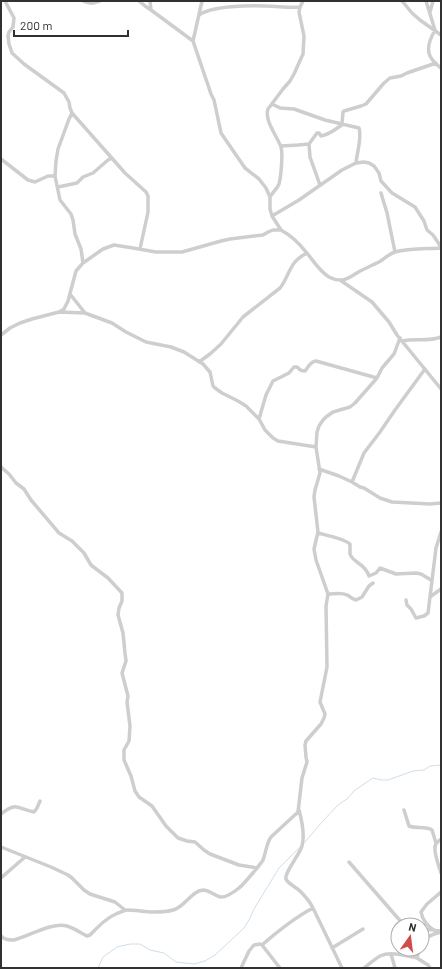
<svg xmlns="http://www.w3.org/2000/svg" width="442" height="969" viewBox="0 0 442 969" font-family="Barlow,sans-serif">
<rect width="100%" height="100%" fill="#fff"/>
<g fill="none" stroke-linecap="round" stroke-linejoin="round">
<path stroke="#d0dee9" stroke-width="1" d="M 305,842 L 322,822 L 337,806 L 342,802 L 347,799 L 355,790 L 373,778 L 381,780 L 388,780 L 413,771 L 424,770 L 430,766 L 441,765
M 98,968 L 103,957 L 117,947 L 130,944 L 140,944 L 150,950 L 164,953 L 176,962 L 194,964 L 205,961 L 215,955 L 244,928 L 249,920 L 254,909 L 279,868 L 300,847"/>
<path stroke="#cecece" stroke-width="3.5" d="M 5,1 L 14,18 L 13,27 L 9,32 L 8,36 L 9,44 L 12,53 L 24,64 L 64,93 L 69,102 L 70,108 L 72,113 L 125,173 L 146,192 L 148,196 L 148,212 L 140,249
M 83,1 C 90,4 93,4 100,1
M 139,1 L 145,6 L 151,10 L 193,41 L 211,94 L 214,100 L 221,133 L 245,168 L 259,179 L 266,188 L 270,197 L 270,209 L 272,216 L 281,230
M 150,1 L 151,10
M 402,1 L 412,13 L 420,20 L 441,35
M 426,1 L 435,30 C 431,37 426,48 430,56 C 432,60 437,65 441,68
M 430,12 L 433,1
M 199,15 C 211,6 250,5 266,6 C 277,6 289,8 300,7
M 193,41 L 202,1
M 272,104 L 280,108 L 294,109 L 325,120 L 359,128 C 362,139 357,152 356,163
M 72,113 L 69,119 L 58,149 L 56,161 L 55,176 L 60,200 L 71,214 L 73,220 L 75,234 L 81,249 L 83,263
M 342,124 L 343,112 L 344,111 L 361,106 L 366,104 L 384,83 L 390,78 L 401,76 L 407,73 L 436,63
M 309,144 L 310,157 L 320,185
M 281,146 L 298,145 L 309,144 L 317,133 L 319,133 L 321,136 C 329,135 336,129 343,124
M 1,159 L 28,180 L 35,182 L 48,176 L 55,176
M 58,187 L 77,183 L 83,177 L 93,173 L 108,160 L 112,158
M 381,193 L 387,213 L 395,252
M 270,197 C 273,192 277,189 279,184 C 281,177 283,153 281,147 C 277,136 264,120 268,109 L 283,89 L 290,81 L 294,74 L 303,54 L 304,36 L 299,12 L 300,7 L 303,1
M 272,216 L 299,200 L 342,170 L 356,163 L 364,162 L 369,163 L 374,166 L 379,173 L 381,181 L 392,193 L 415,207 L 424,221 L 427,230 L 433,235 L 441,247
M 340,280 L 372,302 L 389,322 L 397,335 L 441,389
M 70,294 L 85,313
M 59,312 L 85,313 L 112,323 L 126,332 L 146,342 L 171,347 L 184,352 L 203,364 L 210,372 L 213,386 L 215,388 L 222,393 L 238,401 L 246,406 L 259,419 L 265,430 L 273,438 L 278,441 L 316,447
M 1,335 L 10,328 L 20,323 L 32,319 L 59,312 L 64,309 L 68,301 L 76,271 L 83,263 L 103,249 L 114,245 L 133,248 L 156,252 L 182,252 L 221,241 L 230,239 L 263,235 L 268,232 L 273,230 L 281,230 C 290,235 299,243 306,252 C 313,260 319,271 329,277 C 342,284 349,278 360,271 C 366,268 373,265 379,262 C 384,259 389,254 395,252 C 408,248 427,249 441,248
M 402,341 C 415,338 428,342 441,337
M 199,362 L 210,354 L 221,344 L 243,317 L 280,288 C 285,282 287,275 291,268 C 294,262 301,256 307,253
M 259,419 L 266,395 L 273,381 L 289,373 L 294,367 L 297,367 C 300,370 301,371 305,371 C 308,367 311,361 316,361 L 377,378
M 1,467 L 9,474 L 16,483 L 24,489 L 31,500 L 59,533 L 72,541 L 84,553 L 91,565 L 108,578 L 122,593 L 122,601 L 119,608 L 118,615 L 123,633 L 125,653 L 126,661 L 122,673 L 128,696 L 127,702 L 130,726 L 129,741 L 124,750 L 124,760 L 131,776 L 135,791 L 139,797 L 152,806 L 166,826 L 178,838 L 187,841 L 195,842 L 204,850 L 210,854 L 239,865 L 257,868
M 319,469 L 339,476 L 352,482 L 360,487 L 364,488 L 380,498 L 392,502 L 430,504 L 441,503
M 352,482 L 364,453 L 380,432 L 395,410 L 425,369
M 318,533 C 326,535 345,539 350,544 C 350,547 350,551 350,554 C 353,563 365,563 369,576 L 376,573 L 380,568 L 396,574 L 416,573 L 421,574 L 431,580
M 328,594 C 334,594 341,592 347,595 C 350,596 351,599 356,600 L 362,597 L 369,586 L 373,583
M 430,597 L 441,589
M 406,600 L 407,605 L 411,609 L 416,618 L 424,616 L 428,613 L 436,548 L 441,532
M 299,810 C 302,821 305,835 302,846 C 300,854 284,873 286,879 C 288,884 296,887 300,891 C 305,896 310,902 313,908 L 342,968
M 404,810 L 409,826 C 417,829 425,826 432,830 L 436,843
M 1,814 C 17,801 17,809 34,812 L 37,808 L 40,801
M 441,839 C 439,841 435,843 435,847 C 434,854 439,866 441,873
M 1,847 L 51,867 L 68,875 L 72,878 L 84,890 L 90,894 L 115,902 L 125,910
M 349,862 L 403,924 L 405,925
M 1,878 L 25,857
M 441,892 L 427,904 L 421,912 C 422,919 428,927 434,930 C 436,931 439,931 441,931
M 422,929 L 434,930
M 1,936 C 5,940 9,940 14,940 C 30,936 51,922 67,926 C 74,928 81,933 87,936 L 90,935 C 99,926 106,918 118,913 C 121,912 124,910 127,910 C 136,910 145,912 154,912 C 161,912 167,912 173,910 C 185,907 191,891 203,890 C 209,890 214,895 220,897 C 226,898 234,892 239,888 C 243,885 260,865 263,860 C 266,853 266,844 271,837 L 298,812 L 302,778 L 307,762 L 306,757 L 305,745 L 306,741 L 321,724 L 324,718 L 325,714 L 320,702 L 327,667 L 326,606 L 328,594 L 316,560 L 314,549 L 318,532 L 314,497 L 315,490 L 320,473 L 316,447 L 317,432 L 319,426 L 323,420 L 326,417 L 333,412 L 350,407 L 355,403 L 377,378 L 382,368 L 394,354 L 400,338
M 422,943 C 427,936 433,934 441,932
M 262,945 C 278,931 294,918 313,908
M 332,948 L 363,929
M 419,949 L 417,958 L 428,965 L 430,968
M 391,954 L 395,968
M 241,968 L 249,951 L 254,945 L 260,944 L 262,945 L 280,968
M 364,968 C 369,964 375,959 380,956 C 391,951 406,956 417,958"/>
</g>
<rect width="442" height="969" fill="none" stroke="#313131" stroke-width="4"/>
<g transform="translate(410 937) rotate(14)"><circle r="19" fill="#ffffff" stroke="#adadad"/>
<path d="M0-3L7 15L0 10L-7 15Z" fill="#d04b4c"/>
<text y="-6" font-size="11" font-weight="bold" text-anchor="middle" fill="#313131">N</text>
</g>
<path d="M14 30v6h114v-6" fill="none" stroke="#313131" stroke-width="2"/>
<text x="20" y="30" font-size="12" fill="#313131" stroke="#ffffff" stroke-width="3" paint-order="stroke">200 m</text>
</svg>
